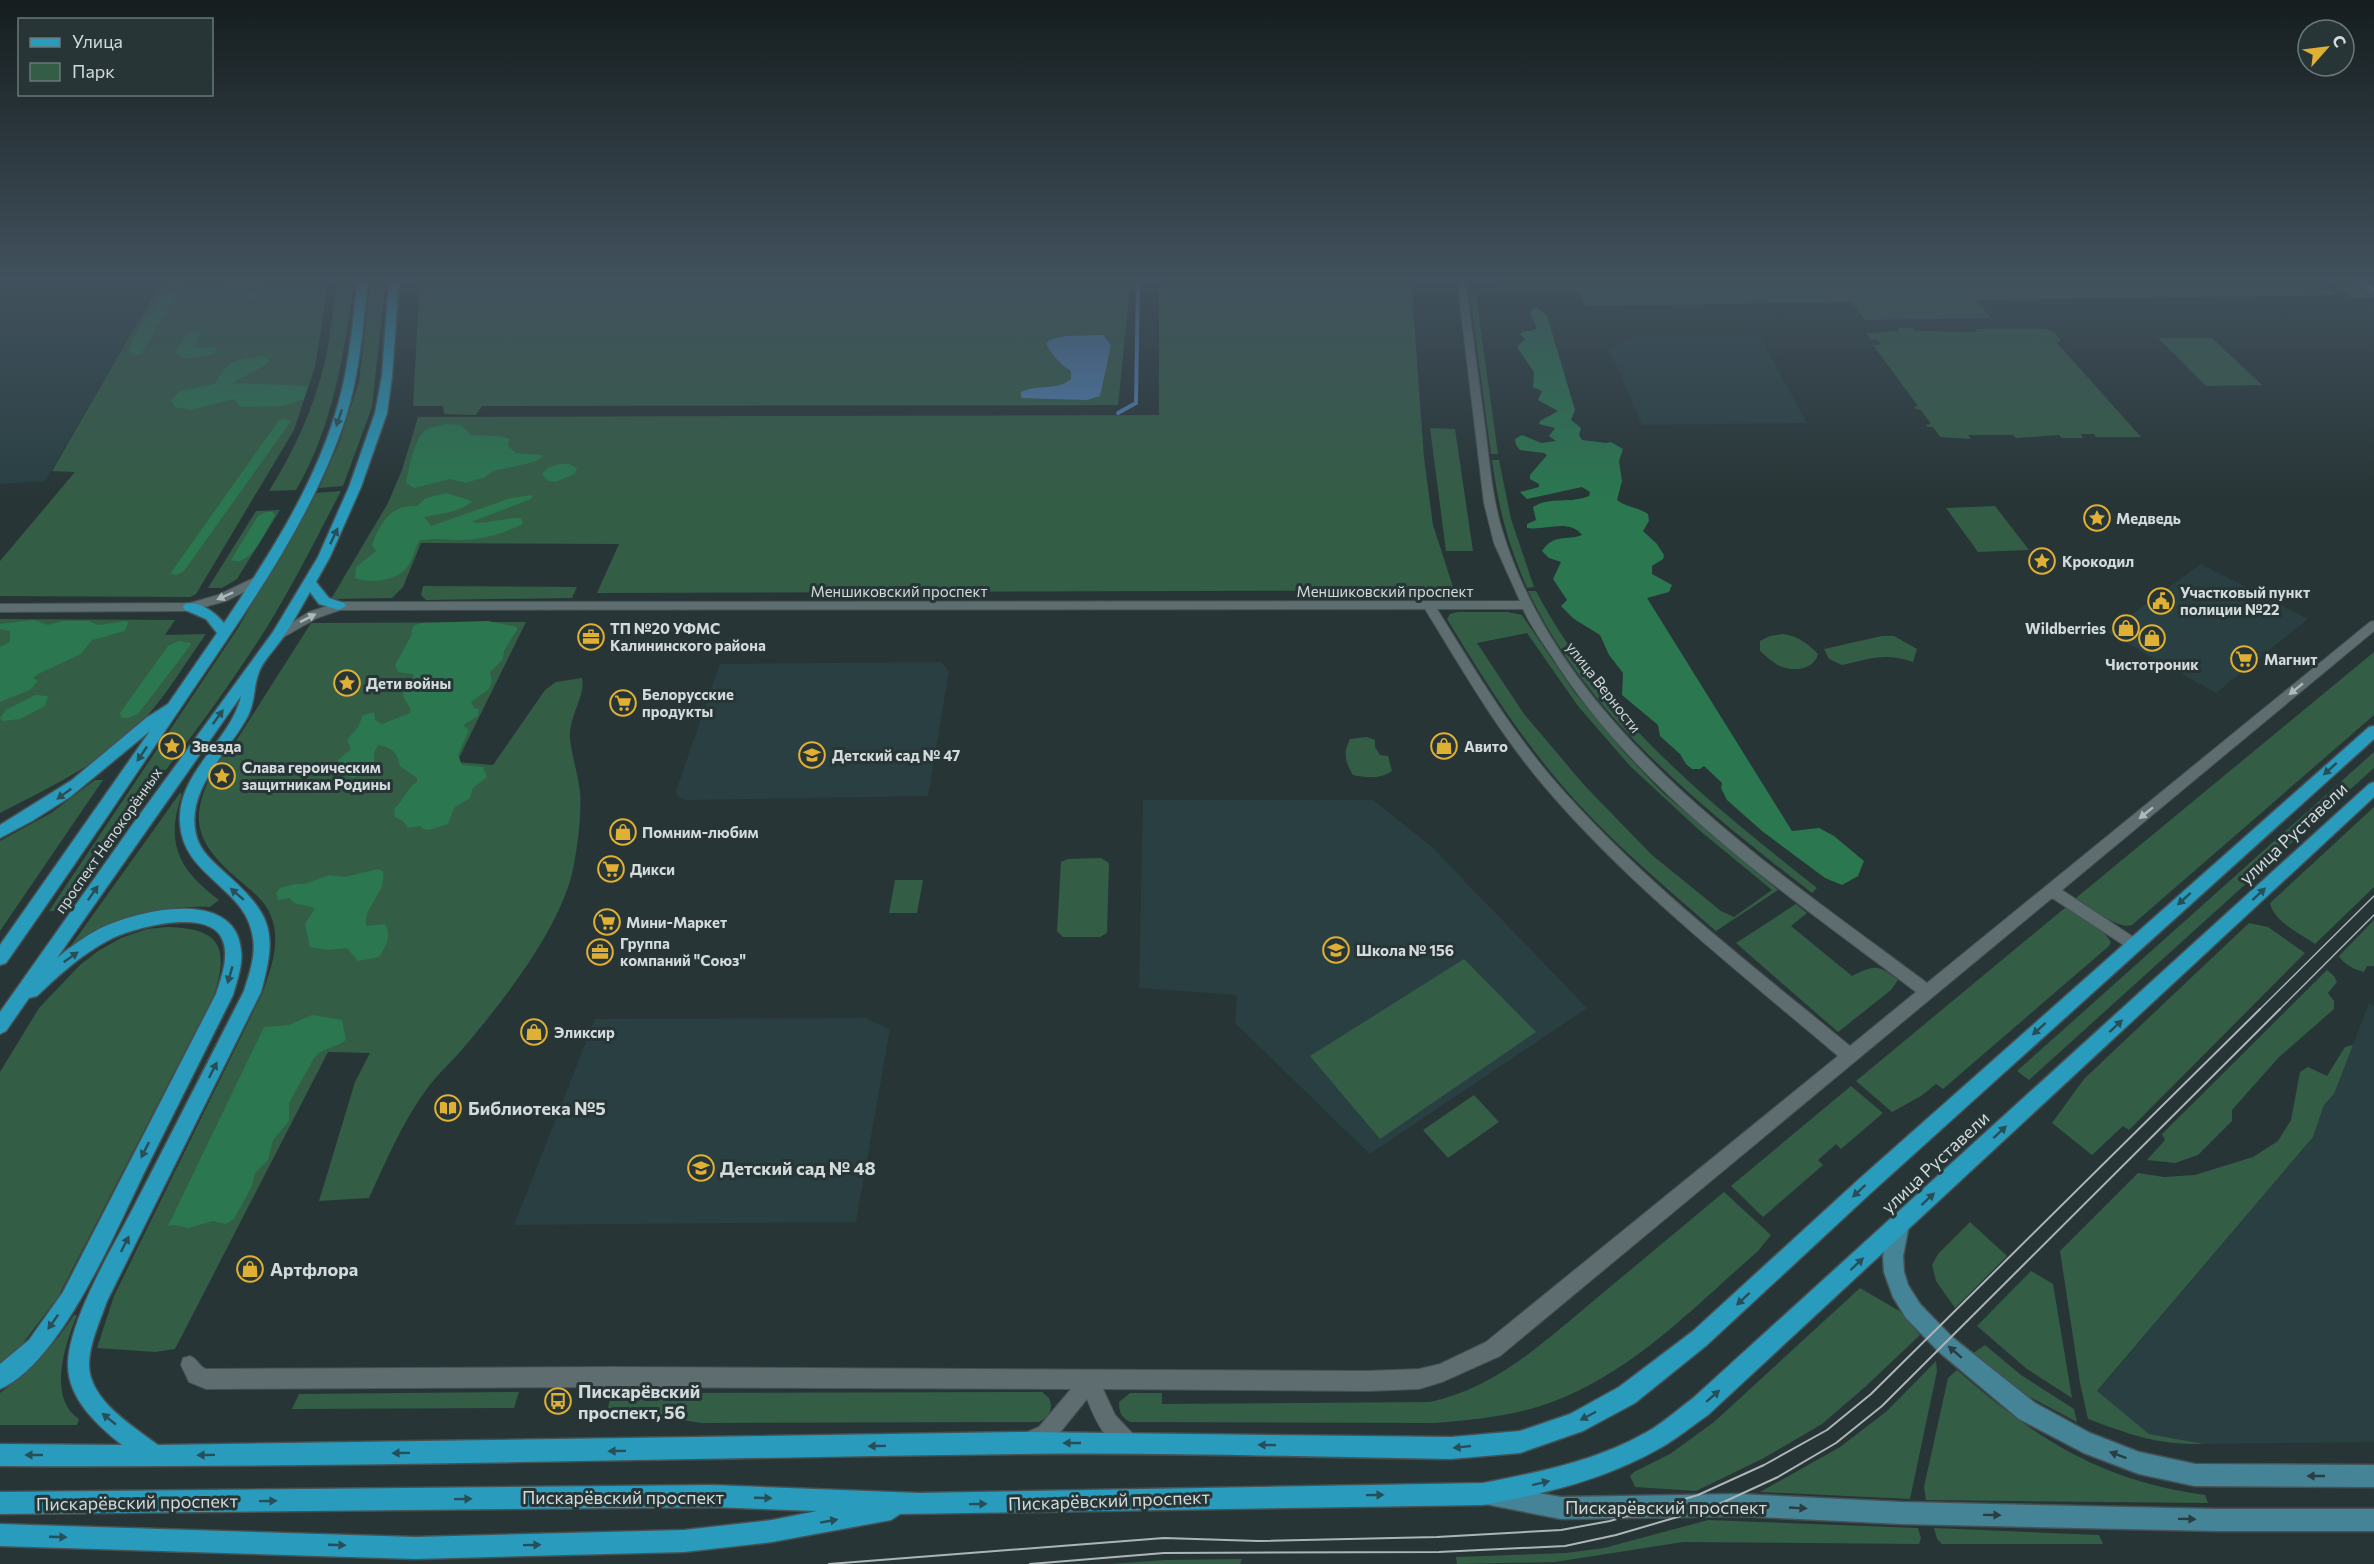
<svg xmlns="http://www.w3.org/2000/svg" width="2374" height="1564" viewBox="0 0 2374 1564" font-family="Commissioner,sans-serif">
<rect width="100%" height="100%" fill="#273536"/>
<path fill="#293f42" d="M 0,278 L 163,278 L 45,481 L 0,484 Z
M 1758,334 L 1807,423 L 1642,425 L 1609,348 L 1638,336 Z
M 2201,564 L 2308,619 L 2216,693 L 2107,632 Z
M 941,662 L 949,671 L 928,796 L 687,800 L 678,797 L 676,791 L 720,664 Z
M 1143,800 L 1373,800 L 1432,847 L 1587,1008 L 1370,1154 L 1235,1023 L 1237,995 L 1139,988 Z
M 2369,1003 L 2374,1006 L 2374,1442 L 2204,1444 L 2149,1434 L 2097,1392 L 2313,1137 L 2324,1105 L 2334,1094 Z
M 865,1018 L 890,1029 L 856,1222 L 514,1225 L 595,1019 Z"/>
<path fill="#345d46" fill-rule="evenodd" d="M 163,278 L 329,278 L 315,367 L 294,430 L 196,594 L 190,597 L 0,596 L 0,561 L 75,472 L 52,471 Z
M 338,278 L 355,278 C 344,352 334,425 296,490 L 269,491 C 294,451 314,408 325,361 C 331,334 333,306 338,278 Z
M 371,278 L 386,278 L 372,407 L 343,486 L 319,488 L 339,443 L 359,381 Z
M 420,278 L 1131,278 L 1118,405 L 482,406 L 476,415 L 444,414 L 443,406 L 413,406 Z
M 1159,278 L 1411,278 L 1424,458 L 1433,525 L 1454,590 L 597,593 L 619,544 L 421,543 L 403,587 L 392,598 L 331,599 L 388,503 L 402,470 L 418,417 L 1159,415 Z
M 1500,278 L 2317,278 L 2338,295 L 1976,300 L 1991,318 L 1865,320 L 1852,302 L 1585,306 L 1580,291 L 1503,292 Z
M 2328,278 L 2348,278 L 2372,298 L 2352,298 Z
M 1470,295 L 1476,295 L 1498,454 L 1491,454 Z
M 1898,328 L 1913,328 L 1915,331 L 1977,332 L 1976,329 L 2046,329 L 2054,332 L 2061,340 L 2057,343 L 2141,437 L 2096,437 L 2094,434 L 2081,434 L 2083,438 L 2062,438 L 2059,435 L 2016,438 L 2013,435 L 1968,435 L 1971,439 L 1940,437 L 1933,427 L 1928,427 L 1926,425 L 1931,424 L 1921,410 L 1916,409 L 1914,407 L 1918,406 L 1873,345 L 1881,345 L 1878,340 L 1871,340 L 1866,333 L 1899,331 Z
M 2158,338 L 2212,338 L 2262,385 L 2206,386 Z
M 1430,428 L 1455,429 L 1473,551 L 1446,551 Z
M 1492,460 L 1499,460 L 1511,519 L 1534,587 L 1527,588 C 1507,541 1499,510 1492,460 Z
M 341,491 C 317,537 294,583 267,627 C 204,727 128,818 54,911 L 49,911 L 238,628 L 316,493 Z
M 1995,506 L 2029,550 L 1978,552 L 1946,508 Z
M 280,510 L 237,579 L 222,588 L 208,588 L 256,511 Z
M 423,586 L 577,587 L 572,598 L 426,600 L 421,595 Z
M 1528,591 L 1536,591 C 1603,718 1707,801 1817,888 L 1812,893 C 1703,809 1589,718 1528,591 Z
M 1458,612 L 1508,612 L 1522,615 L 1575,693 L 1624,752 L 1662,792 L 1778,890 L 1716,931 C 1657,880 1595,828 1546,766 C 1509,720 1478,670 1447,619 L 1450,614 ZM 1527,633 L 1578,706 L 1630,766 L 1699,830 L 1772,890 L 1734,917 L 1721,911 L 1652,855 L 1585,786 L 1524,714 L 1477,643 Z
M 0,619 L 175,620 L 165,635 L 206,634 C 183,666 162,703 134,730 C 96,766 46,789 0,813 Z
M 526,622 L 457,762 L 493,765 L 545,690 L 556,682 L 582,678 C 586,696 568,717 570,739 C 572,757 578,774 580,792 C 582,815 577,852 572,874 C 557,932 504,1000 465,1046 C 453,1061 437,1074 426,1090 C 402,1123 386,1161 369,1198 L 319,1201 L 355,1082 L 370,1053 L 328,1052 L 175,1349 L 155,1352 L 97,1348 L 114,1296 L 262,994 C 271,969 282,940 270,914 C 264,899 251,891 239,880 C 186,835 191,811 222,753 L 229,752 L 311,623 Z
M 1783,634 C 1798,636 1807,643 1818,654 C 1814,670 1793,672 1780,666 C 1773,663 1766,656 1760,651 L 1760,641 L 1770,636 Z
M 1882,636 L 1894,636 L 1917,649 L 1913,662 C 1884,652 1870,659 1842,665 L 1829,659 L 1824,649 Z
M 2374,652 L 2374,715 L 2132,925 C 2117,930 2089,906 2076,898 Z
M 1367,737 L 1375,740 L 1375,747 L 1380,755 L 1388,756 L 1392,771 C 1381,779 1366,778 1353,775 C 1345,762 1343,752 1350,739 Z
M 2374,752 L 2374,768 L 2029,1080 L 2017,1071 Z
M 95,780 L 103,780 L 0,931 L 0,841 L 51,813 Z
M 180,793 L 182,794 C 165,843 178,869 219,900 L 210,907 C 151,905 123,920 73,949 L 70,947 Z
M 2374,807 L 2374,887 L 2315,944 C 2300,933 2274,922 2270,903 Z
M 1101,858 L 1109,863 L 1107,933 L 1100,937 L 1063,937 L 1057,931 L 1061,862 L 1068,859 Z
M 895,880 L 923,880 L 917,913 L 889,913 Z
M 1796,904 L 1807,913 L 1791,926 L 1852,976 C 1875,965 1877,964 1898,980 L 1891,990 L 1838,1032 L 1736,943 Z
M 2066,907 L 2103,931 L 2111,942 L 2109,946 L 1943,1089 L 1936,1084 L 1921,1096 L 1892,1112 L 1856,1081 Z
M 2374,920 L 2374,966 L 2367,966 L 2364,972 C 2355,970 2343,964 2339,956 Z
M 2249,923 L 2268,927 L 2305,953 L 2129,1130 L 2123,1126 L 2092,1155 L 2052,1123 L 2084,1079 Z
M 167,927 C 219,928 230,946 214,995 L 58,1297 L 20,1347 L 0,1365 L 0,1072 L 39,1008 L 80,965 L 98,951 L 121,938 L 147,929 Z
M 1464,959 L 1536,1032 L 1380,1139 L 1310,1056 Z
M 2327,970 L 2334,976 L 2337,982 L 2328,993 L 2334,1001 L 2334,1009 L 2279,1057 L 2232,1110 L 2232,1121 L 2198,1155 L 2175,1163 L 2147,1160 L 2165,1140 L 2162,1134 Z
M 2353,1045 L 2334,1094 L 2324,1105 L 2313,1137 L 2097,1391 L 2149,1434 L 2204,1444 C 2157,1445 2131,1435 2088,1419 L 2080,1383 L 2060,1251 L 2138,1173 L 2164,1177 L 2195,1175 L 2253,1157 L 2278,1141 L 2291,1120 L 2300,1072 L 2308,1067 L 2327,1076 L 2345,1047 Z
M 1851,1086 L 1883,1113 L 1841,1149 L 1836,1144 L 1818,1160 L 1823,1165 L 1763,1217 L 1731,1186 Z
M 1474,1095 L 1499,1122 L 1448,1158 L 1423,1130 Z
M 1724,1192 L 1771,1235 L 1758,1251 C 1694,1307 1633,1372 1552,1402 C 1514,1416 1475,1420 1435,1423 L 1130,1422 C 1121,1417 1119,1412 1119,1402 L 1130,1393 L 1162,1393 L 1162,1404 L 1430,1402 C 1498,1387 1546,1340 1598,1297 C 1640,1262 1682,1227 1724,1192 Z
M 1970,1222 L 2007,1256 L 1955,1308 L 1936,1281 L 1932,1265 L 1938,1254 Z
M 2031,1271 L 2053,1284 L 2072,1398 L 2027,1369 L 1977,1326 Z
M 1860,1288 L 1901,1312 L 1920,1335 L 1865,1387 L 1822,1424 L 1762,1459 L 1696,1491 L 1635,1487 L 1630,1476 L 1634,1472 L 1670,1454 L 1714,1422 Z
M 74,1315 L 77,1315 C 65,1344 47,1398 79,1419 L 77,1425 L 0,1425 L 0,1393 C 30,1371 54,1346 74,1315 Z
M 1985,1345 L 2021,1375 L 2074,1409 L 2077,1422 L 2013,1388 L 1972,1354 Z
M 1936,1361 L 1937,1371 L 1910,1499 L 1760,1492 L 1840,1447 L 1887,1411 Z
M 1957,1370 C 2035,1438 2100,1481 2205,1495 L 2208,1503 L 1926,1500 L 1924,1487 L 1948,1378 Z
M 519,1392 L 514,1408 L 292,1409 L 299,1394 Z
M 1042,1392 L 1049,1398 C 1054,1409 1049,1417 1039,1422 L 701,1423 L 608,1408 L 611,1393 Z
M 1708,1520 L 1918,1528 L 1921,1538 L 1919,1544 L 1683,1542 L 1555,1562 L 1457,1564 L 1456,1557 L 1566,1553 L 1604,1548 Z
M 1934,1528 L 2099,1535 L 2103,1544 L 1942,1544 L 1937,1539 Z
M 1242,1559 L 1240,1564 L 1110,1564 L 1165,1560 Z"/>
<path fill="#2a7750" d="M 217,278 L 247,278 L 262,289 L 255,300 Z
M 185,282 L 140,355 L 134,355 L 128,350 C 140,329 159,286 185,282 Z
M 1538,308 L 1547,316 L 1575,410 L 1571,420 L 1581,428 L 1579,435 L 1582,440 L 1606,443 L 1611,442 L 1623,449 L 1619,461 L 1622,481 L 1617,500 C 1625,507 1638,507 1648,514 L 1649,521 L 1643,531 L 1657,544 L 1664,555 L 1663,559 L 1652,566 L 1652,574 L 1672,585 L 1669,592 L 1647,598 L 1792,831 L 1819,828 L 1834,836 L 1864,861 L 1858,876 L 1842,885 L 1825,878 L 1762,831 L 1727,800 L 1721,788 L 1722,783 L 1704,766 L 1700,769 L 1692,769 L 1686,764 L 1680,754 L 1660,736 L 1658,725 L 1622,695 L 1623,673 L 1609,655 L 1600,635 L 1574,619 L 1561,606 L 1567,600 L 1553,579 L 1561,562 L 1549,558 L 1542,551 C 1554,533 1567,541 1582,535 C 1569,518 1544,531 1527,528 L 1527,524 L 1536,520 L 1533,507 C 1550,496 1571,504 1589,496 L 1590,492 L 1582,487 L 1527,499 L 1520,492 L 1539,487 L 1539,484 L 1530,479 L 1530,475 L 1547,455 L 1544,453 L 1520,450 L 1516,445 L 1515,439 L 1522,435 L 1541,443 L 1556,441 L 1549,436 L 1555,428 L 1539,424 L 1540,421 L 1558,411 L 1538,400 L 1542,391 L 1533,387 L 1534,372 L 1517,347 L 1525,339 L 1520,334 L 1522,332 L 1534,330 L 1537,328 L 1530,313 L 1532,309 Z
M 200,332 L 195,348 L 217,347 L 214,354 L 185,359 L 175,352 L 188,333 Z
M 264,356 L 270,361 C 258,372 244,374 234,383 L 308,386 L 304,399 L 283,406 L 241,407 L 234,399 L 191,410 L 175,407 L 171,400 L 180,391 L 215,384 C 227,359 238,359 264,356 Z
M 284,419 L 291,421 L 184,571 L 177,575 L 170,574 L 279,420 Z
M 445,424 L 461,425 L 471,435 L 500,436 L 510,439 L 508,446 L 516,453 L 542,455 L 543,457 L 534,462 L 493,471 L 485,477 L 466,483 L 450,479 L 414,488 L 406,483 C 408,471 415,436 426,430 C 431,427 439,426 445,424 Z
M 559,464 L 569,464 L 577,468 L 575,474 L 555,482 L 548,481 L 542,474 L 548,468 Z
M 446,493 L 472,501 C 462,512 439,514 424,517 L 431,526 L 511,498 L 533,495 L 531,499 L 471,522 C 487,525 504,517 521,518 L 523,524 C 505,533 482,540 462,540 C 448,540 432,537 419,541 C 415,549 412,562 406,569 C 395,581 369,584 355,578 L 356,567 L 376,551 L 372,545 C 381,522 390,505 417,506 L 426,498 Z
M 266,512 L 272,512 L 275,515 C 266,530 251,568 231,560 L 258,516 Z
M 34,620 L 48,625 L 63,621 L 89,621 L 98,625 L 126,621 L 128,623 L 125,631 L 92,640 L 81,654 L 38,674 L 33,678 L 38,681 L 30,690 L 0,702 L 0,647 L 10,642 L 10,631 L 0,629 L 0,624 Z
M 488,621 L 517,627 L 517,630 L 504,651 L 503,659 L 490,672 L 492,681 L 489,689 L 471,702 L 474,708 L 479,709 L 478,716 L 463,725 L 469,730 L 458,755 L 462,765 L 483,767 L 487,777 L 473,788 L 470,798 L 454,808 L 448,824 L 429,830 L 423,829 L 421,826 L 408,828 L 403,821 L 395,817 L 394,809 C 404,800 406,789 417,782 L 417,778 L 400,766 C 397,751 392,748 378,745 L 374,753 L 374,769 L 353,778 L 340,772 L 338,760 L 351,749 L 347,740 L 358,727 L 363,715 L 374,712 L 375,720 L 382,724 L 410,713 L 411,709 C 399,693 401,691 414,677 L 413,674 L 398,672 L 395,665 L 411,636 L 413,626 L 421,623 Z
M 179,641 L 191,643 L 190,646 L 138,714 L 128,718 L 121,718 L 120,713 L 168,646 Z
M 35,695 L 48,696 L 45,706 L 20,719 L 3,721 L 0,718 L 6,710 Z
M 378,869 L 383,871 C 387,894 363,905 366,926 L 385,924 C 392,937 386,946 379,957 L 358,961 L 347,948 L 327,950 L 310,947 L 305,924 L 315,908 L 294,903 L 290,898 L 278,900 L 276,893 L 280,888 L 294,884 L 305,884 L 329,875 L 345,877 Z
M 312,1015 L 342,1020 L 346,1040 C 336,1048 322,1048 314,1058 L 289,1103 L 289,1121 L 273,1140 L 268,1160 L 255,1173 L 252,1186 L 234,1219 L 226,1224 L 213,1221 L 188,1228 L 175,1225 L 168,1226 L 264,1027 L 289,1025 Z"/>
<path fill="#5281b8" d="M 1103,335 L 1111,345 L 1100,396 L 1087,400 L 1021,398 L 1021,392 C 1037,384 1058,391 1071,379 L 1071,371 C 1060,364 1052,355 1046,344 L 1049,340 L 1065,336 Z"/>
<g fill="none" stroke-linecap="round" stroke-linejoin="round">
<path stroke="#5281b8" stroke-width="4" d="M 1118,413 L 1136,403 L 1138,278"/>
<g stroke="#465153" stroke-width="2">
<path id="street" d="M 1457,278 L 1465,278 C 1472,331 1479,383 1486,435 C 1490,468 1493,502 1503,533 C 1565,732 1768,864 1927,983 L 2370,622 L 2374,621 L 2374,631 L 2062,890 L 2138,940 L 2141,944 L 2138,948 L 2133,950 L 2128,948 L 2052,898 L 1500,1356 L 1442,1382 L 1419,1389 L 1368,1391 L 1103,1389 L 1115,1415 L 1135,1436 L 1138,1443 L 1135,1450 L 1128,1453 C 1106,1444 1095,1420 1087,1399 L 1053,1441 L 1032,1450 L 1025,1447 L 1022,1440 L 1025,1433 L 1039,1427 L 1071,1389 L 611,1387 L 206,1389 L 189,1382 L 181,1365 L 183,1358 L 190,1356 C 198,1359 199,1367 206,1369 L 611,1367 L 1368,1371 L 1419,1369 L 1440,1364 L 1486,1342 L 1838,1056 C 1737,970 1630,887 1544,786 C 1498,732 1462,669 1425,609 L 340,610 L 317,618 L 282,638 L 278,639 L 272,635 L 309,612 L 339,602 L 1520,601 L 1494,543 L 1484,503 ZM 1437,609 L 1523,609 C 1530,625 1541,640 1551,655 C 1640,797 1786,893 1916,992 L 1850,1046 C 1748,962 1639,879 1552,778 C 1508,726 1473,667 1437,609 Z
M 258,576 L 264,580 L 262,583 L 226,601 L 190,611 L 0,612 L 0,604 L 190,603 L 218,595 Z"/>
</g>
<g stroke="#465153" stroke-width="3">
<path id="secondary" d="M 2349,278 L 2361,278 L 2374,289 L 2374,297 Z
M 2368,278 L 2374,278 L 2374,282 Z
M 1899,1216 L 1906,1218 L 1909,1225 L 1903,1256 L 1904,1272 L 1908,1285 L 1920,1304 L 1952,1337 L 2035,1403 L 2090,1433 L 2139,1452 L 2195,1464 L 2374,1465 L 2374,1487 L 2195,1486 L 2139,1474 L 2084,1453 L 2019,1419 L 1938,1351 L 1906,1318 L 1893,1297 L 1884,1272 L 1883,1256 L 1892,1218 Z
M 1493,1485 L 1561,1497 L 1739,1494 L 1902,1502 L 2217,1509 L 2374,1509 L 2374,1531 L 2217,1531 L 1902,1524 L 1739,1516 L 1561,1519 L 1485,1504 L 1482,1496 L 1485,1488 Z"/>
</g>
<g stroke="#465153" stroke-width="3">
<path id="primary" d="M 358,278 L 368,278 C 363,325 360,372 346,417 C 312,520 248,608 188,697 C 128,786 68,875 6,963 L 0,965 L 0,945 L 150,731 L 70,797 L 32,821 L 0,838 L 0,825 L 72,780 L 146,718 L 168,704 L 217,633 L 206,619 L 185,610 L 183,607 L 185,604 C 199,600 216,613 224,623 C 270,554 317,482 339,401 C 350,361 353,319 358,278 Z
M 389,278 L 399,278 L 392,376 L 387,413 L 361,487 L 330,557 L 316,582 L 329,598 L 344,603 L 346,606 L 339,610 L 319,604 L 310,592 C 301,608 292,624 282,639 C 275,649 263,661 259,672 C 253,687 256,699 248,716 C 228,753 183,792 197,838 C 201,851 212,861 222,870 C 270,913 279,928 261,992 L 107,1301 C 100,1321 90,1342 89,1363 C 88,1400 133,1426 158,1445 L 1024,1432 L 1451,1437 L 1520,1431 L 1570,1414 L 1619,1387 L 1693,1331 L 1858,1180 L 2369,727 L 2374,726 L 2374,739 L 1872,1192 L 1707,1345 L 1635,1403 L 1583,1431 L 1520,1453 L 1451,1459 C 1308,1457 1164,1452 1021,1454 C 680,1458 340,1468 0,1466 L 0,1444 L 122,1445 C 98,1426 68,1399 68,1365 C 68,1323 110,1252 130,1214 C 168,1140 206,1066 244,991 C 249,975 256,956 253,938 C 247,887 182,877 180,822 C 177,772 231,741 241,696 L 57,958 C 70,947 84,937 99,929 C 135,911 235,886 241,950 C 243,965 237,981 233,995 C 205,1051 177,1107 149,1163 C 119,1223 62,1363 0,1389 L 0,1364 L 29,1340 L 63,1292 L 216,994 C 221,978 229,958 223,941 C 211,906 132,928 109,940 C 82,954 59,975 37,996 L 29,998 L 6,1031 L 0,1034 L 0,1012 L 130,828 L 273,632 L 318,557 L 349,487 L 375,413 L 382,376 Z
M 2374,782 L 2374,797 L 1708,1415 C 1693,1425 1678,1438 1662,1447 C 1607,1479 1545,1494 1483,1505 L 900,1514 L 891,1520 L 772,1542 L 684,1552 L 415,1559 L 0,1546 L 0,1524 L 415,1537 L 684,1530 L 772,1520 L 817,1511 L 711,1507 L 0,1514 L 0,1492 L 711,1485 L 919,1493 L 1483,1483 C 1540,1472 1596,1461 1647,1432 C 1663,1423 1677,1410 1692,1399 L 2369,784 Z"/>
</g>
<use href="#street" fill="#5e6d6f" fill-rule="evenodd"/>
<use href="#secondary" fill="#448496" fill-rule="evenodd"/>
<use href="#primary" fill="#299bbd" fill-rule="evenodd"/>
<path stroke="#adb6b7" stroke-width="1.5" d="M 2360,278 L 2374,289
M 2259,1010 L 2374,896
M 2279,1010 L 2374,915"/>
<path stroke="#adb6b7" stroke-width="2" d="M 829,1564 L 1164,1538 L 1258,1541 L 1437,1537 L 1561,1530 L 1610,1521 L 1698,1495 L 1764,1465 L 1827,1430 L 1871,1394 L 2260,1009
M 1030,1564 L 1164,1553 L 1439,1552 L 1565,1546 L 1616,1535 L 1715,1506 L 1778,1477 L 1836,1443 L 1882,1406 L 2280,1009"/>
</g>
<defs><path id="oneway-solid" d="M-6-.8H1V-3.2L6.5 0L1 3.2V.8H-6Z" transform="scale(1.5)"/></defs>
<g fill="#284e58">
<use href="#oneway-solid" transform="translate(339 418) rotate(109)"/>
<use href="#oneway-solid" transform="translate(334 536) rotate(-65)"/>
<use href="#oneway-solid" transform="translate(218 717) rotate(-54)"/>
<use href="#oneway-solid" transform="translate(142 754) rotate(124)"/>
<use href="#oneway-solid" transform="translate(2330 769) rotate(138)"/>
<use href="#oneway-solid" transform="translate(64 794) rotate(144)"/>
<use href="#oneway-solid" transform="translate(93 893) rotate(-55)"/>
<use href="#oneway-solid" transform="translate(237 894) rotate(-139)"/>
<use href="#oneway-solid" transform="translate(2259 894) rotate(-43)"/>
<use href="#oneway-solid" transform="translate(2184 899) rotate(138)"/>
<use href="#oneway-solid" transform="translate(71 957) rotate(-35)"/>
<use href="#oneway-solid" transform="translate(230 975) rotate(106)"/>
<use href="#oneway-solid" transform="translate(2116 1026) rotate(-43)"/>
<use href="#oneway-solid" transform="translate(2039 1029) rotate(138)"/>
<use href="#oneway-solid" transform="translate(213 1070) rotate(-63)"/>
<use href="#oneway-solid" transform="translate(2000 1132) rotate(-43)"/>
<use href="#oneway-solid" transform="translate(145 1150) rotate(117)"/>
<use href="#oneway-solid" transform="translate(1859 1191) rotate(137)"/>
<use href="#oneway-solid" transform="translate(1928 1199) rotate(-43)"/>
<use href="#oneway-solid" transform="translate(125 1244) rotate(-63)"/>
<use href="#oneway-solid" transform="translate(1857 1264) rotate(-43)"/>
<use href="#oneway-solid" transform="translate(1743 1299) rotate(137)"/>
<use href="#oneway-solid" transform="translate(53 1322) rotate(125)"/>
<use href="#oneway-solid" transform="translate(1713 1396) rotate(-41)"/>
<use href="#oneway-solid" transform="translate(1588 1416) rotate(152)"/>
<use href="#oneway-solid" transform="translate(109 1419) rotate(-141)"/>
<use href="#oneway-solid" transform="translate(1072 1443) rotate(-180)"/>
<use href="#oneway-solid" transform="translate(1267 1445) rotate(-179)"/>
<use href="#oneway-solid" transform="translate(877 1446) rotate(179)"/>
<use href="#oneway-solid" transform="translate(1462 1447) rotate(174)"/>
<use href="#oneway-solid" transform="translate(617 1451) rotate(179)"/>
<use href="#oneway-solid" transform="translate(401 1453) rotate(179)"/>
<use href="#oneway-solid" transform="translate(34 1455) rotate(-180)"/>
<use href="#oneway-solid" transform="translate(206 1455) rotate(179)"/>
<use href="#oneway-solid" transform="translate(1541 1483) rotate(-14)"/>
<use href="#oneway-solid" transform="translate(1375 1495) rotate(-1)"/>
<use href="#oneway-solid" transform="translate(763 1498) rotate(2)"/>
<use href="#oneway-solid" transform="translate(463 1499) rotate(-1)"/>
<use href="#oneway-solid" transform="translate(268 1501) rotate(-1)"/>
<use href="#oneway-solid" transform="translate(978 1504) rotate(-1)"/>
<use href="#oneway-solid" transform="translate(829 1521) rotate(-10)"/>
<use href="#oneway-solid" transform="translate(58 1537) rotate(2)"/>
<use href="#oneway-solid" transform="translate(337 1545) rotate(2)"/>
<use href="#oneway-solid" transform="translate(532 1545) rotate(-1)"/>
</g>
<g fill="#afb9bb">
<use href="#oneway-solid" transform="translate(225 596) rotate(156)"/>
<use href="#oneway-solid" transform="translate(308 618) rotate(-27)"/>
<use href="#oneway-solid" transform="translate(2296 689) rotate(141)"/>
<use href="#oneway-solid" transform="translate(2146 813) rotate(141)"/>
</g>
<g fill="#2a3d40">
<use href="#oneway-solid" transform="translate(1955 1352) rotate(-139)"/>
<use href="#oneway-solid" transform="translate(2118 1455) rotate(-159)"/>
<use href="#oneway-solid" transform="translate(2316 1476) rotate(-180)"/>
<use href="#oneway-solid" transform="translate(1798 1508) rotate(3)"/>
<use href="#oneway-solid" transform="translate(1992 1515) rotate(1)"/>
<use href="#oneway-solid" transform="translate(2187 1519) rotate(1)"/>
</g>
<linearGradient id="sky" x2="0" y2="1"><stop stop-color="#151d1e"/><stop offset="0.56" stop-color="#41515d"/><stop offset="1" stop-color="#41515d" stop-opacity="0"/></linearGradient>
<rect width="2374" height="497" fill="url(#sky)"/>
<defs>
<g id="sight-ring" transform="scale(1.35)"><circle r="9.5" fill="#273536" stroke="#dfb034" stroke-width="1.5"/><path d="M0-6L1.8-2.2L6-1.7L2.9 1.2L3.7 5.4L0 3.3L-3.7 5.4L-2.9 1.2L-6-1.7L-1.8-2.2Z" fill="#dfb034"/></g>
<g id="civic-ring" transform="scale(1.35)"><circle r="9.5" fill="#273536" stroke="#dfb034" stroke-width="1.5"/><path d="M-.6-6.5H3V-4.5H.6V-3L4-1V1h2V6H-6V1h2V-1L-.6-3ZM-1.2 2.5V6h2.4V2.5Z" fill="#dfb034"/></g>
<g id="shop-ring" transform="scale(1.35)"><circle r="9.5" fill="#273536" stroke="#dfb034" stroke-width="1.5"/><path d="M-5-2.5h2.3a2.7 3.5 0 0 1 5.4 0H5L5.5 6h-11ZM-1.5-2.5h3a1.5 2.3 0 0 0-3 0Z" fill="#dfb034"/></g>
<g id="office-ring" transform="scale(1.35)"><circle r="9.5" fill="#273536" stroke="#dfb034" stroke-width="1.5"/><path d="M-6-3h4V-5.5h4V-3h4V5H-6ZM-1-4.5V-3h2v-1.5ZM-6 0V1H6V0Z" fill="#dfb034"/></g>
<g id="supermarket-ring" transform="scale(1.35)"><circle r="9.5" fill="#273536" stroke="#dfb034" stroke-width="1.5"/><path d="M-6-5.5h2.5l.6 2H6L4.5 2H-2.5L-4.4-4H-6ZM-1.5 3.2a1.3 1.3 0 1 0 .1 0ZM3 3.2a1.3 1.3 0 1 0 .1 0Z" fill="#dfb034"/></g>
<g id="school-ring" transform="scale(1.35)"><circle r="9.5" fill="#273536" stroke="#dfb034" stroke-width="1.5"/><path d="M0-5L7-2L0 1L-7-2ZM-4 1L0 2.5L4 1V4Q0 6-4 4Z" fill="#dfb034"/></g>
<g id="library-ring" transform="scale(1.35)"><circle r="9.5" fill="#273536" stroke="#dfb034" stroke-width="1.5"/><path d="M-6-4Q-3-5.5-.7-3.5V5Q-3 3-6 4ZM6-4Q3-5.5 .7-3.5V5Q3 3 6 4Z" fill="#dfb034"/></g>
<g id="bus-ring" transform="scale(1.35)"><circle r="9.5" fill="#273536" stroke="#dfb034" stroke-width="1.5"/><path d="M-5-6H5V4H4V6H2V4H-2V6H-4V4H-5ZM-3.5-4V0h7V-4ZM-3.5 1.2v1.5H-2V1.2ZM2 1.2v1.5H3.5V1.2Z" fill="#dfb034"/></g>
</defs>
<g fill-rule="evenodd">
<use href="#sight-ring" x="2097" y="518"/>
<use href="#sight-ring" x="2042" y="561"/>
<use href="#civic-ring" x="2161" y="601"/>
<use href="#shop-ring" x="2126" y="628"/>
<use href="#office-ring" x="591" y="637"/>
<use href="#shop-ring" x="2152" y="638"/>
<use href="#supermarket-ring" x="2244" y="659"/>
<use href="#sight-ring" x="347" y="683"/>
<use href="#supermarket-ring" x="623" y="703"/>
<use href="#sight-ring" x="172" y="746"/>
<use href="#shop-ring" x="1444" y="746"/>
<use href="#school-ring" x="812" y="755"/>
<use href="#sight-ring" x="222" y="776"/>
<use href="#shop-ring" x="623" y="832"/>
<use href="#supermarket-ring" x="611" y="869"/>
<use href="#supermarket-ring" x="607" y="922"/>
<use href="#school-ring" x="1336" y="950"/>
<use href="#office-ring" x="600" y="952"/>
<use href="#shop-ring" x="534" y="1032"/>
<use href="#library-ring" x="448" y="1108"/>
<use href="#school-ring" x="701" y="1168"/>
<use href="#shop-ring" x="250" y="1269"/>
<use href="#bus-ring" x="558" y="1401"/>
</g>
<g text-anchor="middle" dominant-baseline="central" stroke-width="6" stroke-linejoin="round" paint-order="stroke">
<g font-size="15" font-weight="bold" fill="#d2dadb" stroke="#273536" text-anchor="start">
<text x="2116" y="518">Медведь</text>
<text x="2062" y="561">Крокодил</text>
<text x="2180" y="592">Участковый пункт<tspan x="2180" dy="17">полиции №22</tspan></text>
<text x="610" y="628">ТП №20 УФМС<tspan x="610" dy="17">Калининского района</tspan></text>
<text x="2106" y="628" text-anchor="end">Wildberries</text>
<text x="2264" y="659">Магнит</text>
<text x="2152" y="664" text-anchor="middle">Чистотроник</text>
<text x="366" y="683">Дети войны</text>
<text x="642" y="694">Белорусские<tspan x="642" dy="17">продукты</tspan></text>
<text x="192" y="746">Звезда</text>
<text x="1464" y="746">Авито</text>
<text x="832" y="755">Детский сад № 47</text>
<text x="242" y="767">Слава героическим<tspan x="242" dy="17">защитникам Родины</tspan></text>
<text x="642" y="832">Помним-любим</text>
<text x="630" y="869">Дикси</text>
<text x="626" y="922">Мини-Маркет</text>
<text x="620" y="943">Группа<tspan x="620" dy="17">компаний "Союз"</tspan></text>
<text x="1356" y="950">Школа № 156</text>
<text x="554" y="1032">Эликсир</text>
</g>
<g font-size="15" fill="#d2dadb" stroke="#273536">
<text x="899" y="591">Меншиковский проспект</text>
<text x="1385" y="591">Меншиковский проспект</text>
<text transform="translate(1604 687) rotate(52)">улица Верности</text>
<text transform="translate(108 840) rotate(-55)">проспект Непокорённых</text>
</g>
<g font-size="18" fill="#d2dadb" stroke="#273536">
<text transform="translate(2293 833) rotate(-43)">улица Руставели</text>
<text transform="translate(1935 1162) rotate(-43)">улица Руставели</text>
<text x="623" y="1497">Пискарёвский проспект</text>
<text transform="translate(1109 1500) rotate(-2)">Пискарёвский проспект</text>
<text transform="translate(137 1502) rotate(-1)">Пискарёвский проспект</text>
<text x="1666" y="1507">Пискарёвский проспект</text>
</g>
<g font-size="18" font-weight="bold" fill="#d2dadb" stroke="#273536" text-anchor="start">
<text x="468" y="1108">Библиотека №5</text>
<text x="720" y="1168">Детский сад № 48</text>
<text x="270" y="1269">Артфлора</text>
<text x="578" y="1391">Пискарёвский<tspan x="578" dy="21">проспект, 56</tspan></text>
</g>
</g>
<rect x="18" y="18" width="195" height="78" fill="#273536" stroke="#6b7778" stroke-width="1.5"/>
<rect x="30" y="38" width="30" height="9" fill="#299bbd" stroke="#6b7778" stroke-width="1.5"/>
<text x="72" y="48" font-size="18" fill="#d2dadb">Улица</text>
<rect x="30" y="63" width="30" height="18" fill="#345d46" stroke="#6b7778" stroke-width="1.5"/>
<text x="72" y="78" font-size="18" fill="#d2dadb">Парк</text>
<g transform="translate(2326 48) rotate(62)"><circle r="28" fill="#273536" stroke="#6b7778" stroke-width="1.5"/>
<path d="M0-4.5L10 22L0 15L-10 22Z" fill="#dfb034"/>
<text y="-9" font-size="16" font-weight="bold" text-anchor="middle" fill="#d2dadb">С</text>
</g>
</svg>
